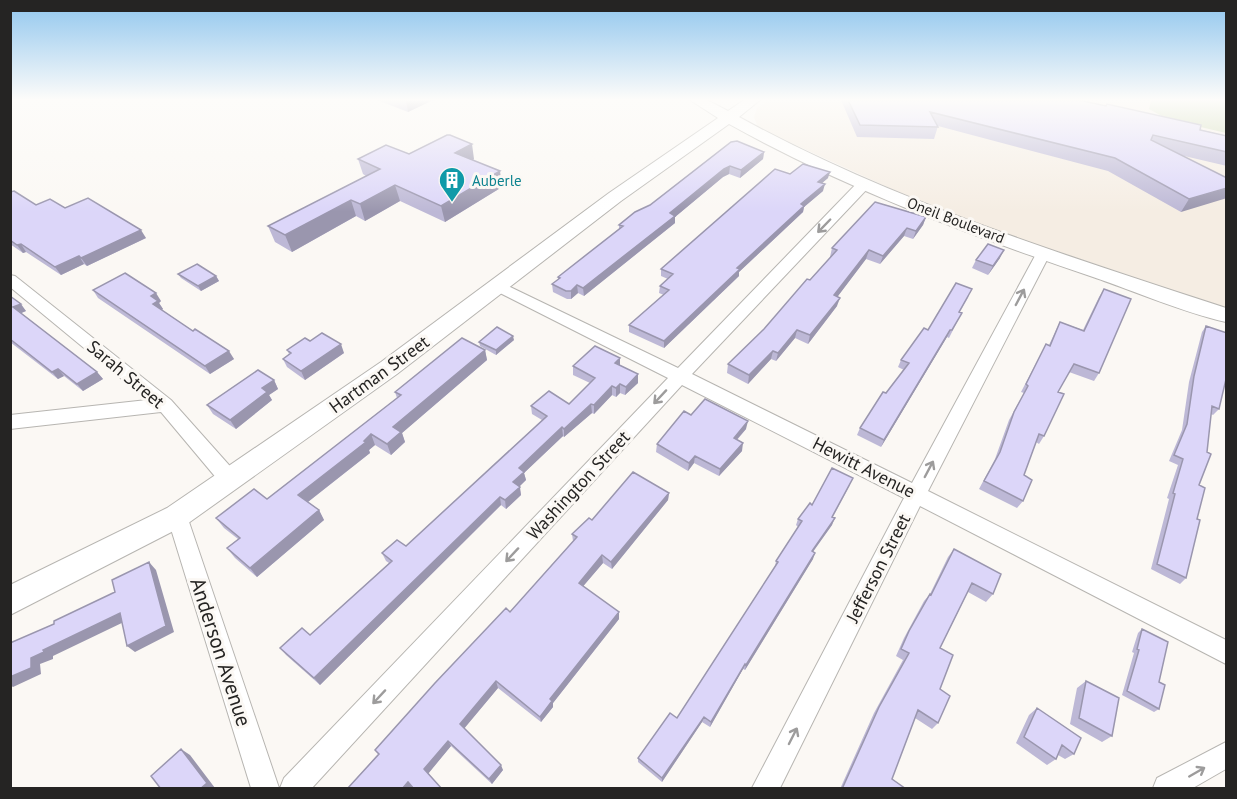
<svg xmlns="http://www.w3.org/2000/svg" width="1237" height="799" viewBox="0 0 1237 799" font-family="'PT Sans',sans-serif">
<rect width="100%" height="100%" fill="#fbf8f4"/>
<path fill="#f5ede3" d="M 769,100 L 1226,100 L 1226,308 L 988,228 L 894,190 L 758,128 L 754,117 L 757,108 Z"/>
<path fill="#c7d5aa" d="M 1151,100 L 1226,100 L 1226,133 L 1167,119 L 1149,109 Z"/>
<g fill="none" stroke-linecap="round" stroke-linejoin="round">
<g stroke="#b7b5b1" stroke-width="2">
<path id="street" d="M 864,180 L 869,181 L 870,184 L 869,187 L 692,374 L 912,483 L 1036,254 L 1043,250 L 1048,251 L 1050,254 L 928,491 L 1226,640 L 1226,664 L 920,506 L 780,788 L 752,788 L 904,498 L 682,385 L 312,788 L 280,788 L 284,778 L 668,378 L 494,290 L 491,287 L 494,284 L 504,284 L 678,368 L 859,181 Z
M 10,275 L 15,276 L 171,400 L 237,474 L 240,480 L 237,486 L 230,488 L 223,486 L 161,412 L 10,429 L 10,415 L 147,400 L 10,287 Z
M 177,507 L 184,510 L 187,516 L 279,788 L 251,788 L 167,516 L 170,510 Z
M 1226,742 L 1226,769 L 1193,788 L 1153,788 L 1157,778 Z"/>
</g>
<g stroke="#b7b5b1" stroke-width="2">
<path id="secondary" d="M 690,100 L 707,100 L 728,111 L 744,100 L 760,100 L 739,117 C 892,201 1061,254 1226,308 L 1226,322 C 1185,313 1134,291 1093,277 C 969,235 844,188 729,124 L 621,201 L 397,374 L 187,524 L 10,615 L 10,585 L 167,508 L 381,362 L 609,193 L 718,118 Z"/>
</g>
<use href="#street" fill="#fff" fill-rule="evenodd"/>
<use href="#secondary" fill="#fff" fill-rule="evenodd"/>
</g>
<path fill="#bdb8d6" d="M 377,100 L 433,100 L 408,112 Z
M 841,100 L 1079,100 L 1227,136 L 1227,166 L 1180,155 L 1227,178 L 1181,212 L 1108,171 L 938,126 L 934,139 L 857,137 Z
M 731,142 L 764,152 L 763,159 L 740,178 L 729,174 L 723,177 L 675,217 L 675,223 L 584,296 L 578,293 L 571,299 L 567,299 L 553,292 L 552,284 L 558,280 L 558,277 L 619,229 L 619,225 L 650,205 Z
M 409,154 L 474,159 L 473,160 L 502,187 L 445,222 L 400,201 L 365,221 L 356,216 L 292,252 L 275,242 L 268,226 L 366,176 L 363,174 L 358,159 Z
M 790,174 L 828,178 L 822,183 L 823,191 L 804,207 L 803,212 L 739,272 L 739,276 L 664,348 L 629,332 L 629,325 L 664,295 L 659,293 L 660,286 L 668,279 L 661,276 L 661,269 Z
M 10,192 L 36,205 L 65,208 L 146,238 L 87,266 L 84,264 L 61,275 L 26,252 L 23,253 L 10,244 Z
M 926,217 L 923,225 L 913,239 L 904,236 L 880,264 L 866,259 L 837,297 L 837,306 L 808,344 L 795,338 L 776,361 L 771,359 L 748,384 L 727,373 L 728,364 L 764,329 L 831,257 L 830,257 L 832,248 Z
M 1000,258 L 988,275 L 972,268 L 976,260 Z
M 178,274 L 216,276 L 219,281 L 201,291 L 181,278 Z
M 1104,289 L 1099,373 L 1094,381 L 1069,372 L 1058,392 L 1044,436 L 1039,444 L 1036,442 L 1024,475 L 1023,501 L 1017,508 L 979,489 L 995,459 L 1009,420 L 1024,393 L 1021,392 L 1046,344 L 1049,345 L 1056,330 L 1060,322 L 1083,330 L 1099,297 Z
M 93,290 L 161,301 L 159,303 L 163,309 L 162,310 L 234,359 L 210,374 L 98,298 Z
M 10,296 L 26,311 L 21,313 L 97,372 L 103,379 L 83,391 L 64,376 L 58,379 L 10,342 Z
M 969,296 L 960,312 L 958,320 L 949,338 L 947,337 L 881,447 L 857,435 L 860,428 L 904,370 L 898,367 L 901,360 L 928,330 Z
M 1206,326 L 1219,409 L 1213,415 L 1211,414 L 1199,485 L 1197,519 L 1186,578 L 1180,584 L 1151,569 L 1169,499 L 1167,498 L 1178,465 L 1169,461 L 1182,430 L 1189,382 L 1202,332 Z
M 514,340 L 496,355 L 480,346 L 479,342 Z
M 310,341 L 344,353 L 305,380 L 287,367 L 283,359 L 289,354 L 287,350 Z
M 485,350 L 487,360 L 402,433 L 405,442 L 391,455 L 375,445 L 369,450 L 370,453 L 308,502 L 319,510 L 324,520 L 257,577 L 235,558 L 227,548 L 238,539 L 224,528 L 216,518 L 267,499 L 397,398 L 395,392 Z
M 620,365 L 638,374 L 638,383 L 625,395 L 620,393 L 616,397 L 612,395 L 594,414 L 592,413 L 564,437 L 563,436 L 524,473 L 526,480 L 519,486 L 521,495 L 506,509 L 501,505 L 320,685 L 286,655 L 280,648 L 310,635 L 389,563 L 386,561 L 382,553 L 406,546 L 542,420 L 532,414 L 531,406 L 569,404 L 590,383 L 573,375 L 573,366 Z
M 274,380 L 278,389 L 269,395 L 272,400 L 236,429 L 213,414 L 207,405 Z
M 691,415 L 746,429 L 737,440 L 742,451 L 719,476 L 694,463 L 688,471 L 656,452 L 657,444 Z
M 850,485 L 833,517 L 832,525 L 813,552 L 813,559 L 745,670 L 743,669 L 710,727 L 702,722 L 662,782 L 638,762 L 638,758 L 677,718 L 775,567 L 776,561 L 798,527 L 796,525 L 798,519 L 812,505 Z
M 669,493 L 668,500 L 612,569 L 603,563 L 583,586 L 619,619 L 553,703 L 553,707 L 541,722 L 498,688 L 464,728 L 503,770 L 492,784 L 451,746 L 428,773 L 442,789 L 413,789 L 412,787 L 410,789 L 347,789 L 378,754 L 375,750 L 510,612 L 573,541 L 572,534 L 592,520 Z
M 954,549 L 993,594 L 986,602 L 968,592 L 940,648 L 940,689 L 938,723 L 932,729 L 915,718 L 892,779 L 906,789 L 840,789 L 874,713 L 903,660 L 896,656 L 904,638 L 924,601 L 930,594 L 948,557 Z
M 1142,629 L 1159,682 L 1159,709 L 1154,712 L 1122,695 L 1134,653 L 1132,652 L 1138,633 Z
M 1086,681 L 1112,736 L 1102,742 L 1070,724 L 1077,688 Z
M 1037,708 L 1074,754 L 1065,759 L 1058,755 L 1056,759 L 1047,765 L 1016,743 L 1029,715 Z"/>
<path fill="#9a96ae" d="M 406,100 L 433,100 L 408,112 Z
M 472,144 L 474,159 L 458,169 L 455,153 Z
M 764,152 L 763,159 L 740,178 L 741,170 Z
M 730,166 L 729,174 L 723,177 L 675,217 L 675,223 L 584,296 L 583,288 L 670,213 L 724,169 Z
M 500,171 L 502,187 L 445,222 L 441,206 Z
M 830,172 L 828,178 L 816,188 L 818,182 Z
M 825,184 L 823,191 L 804,207 L 803,212 L 739,272 L 739,276 L 664,348 L 664,341 L 801,204 Z
M 395,185 L 400,201 L 365,221 L 360,204 Z
M 1227,188 L 1227,198 L 1181,212 L 1189,199 Z
M 351,200 L 356,216 L 292,252 L 285,235 Z
M 926,217 L 923,225 L 913,239 L 916,231 Z
M 907,228 L 904,236 L 880,264 L 883,256 Z
M 141,230 L 146,238 L 87,266 L 81,258 Z
M 21,244 L 26,252 L 23,253 L 17,245 Z
M 869,250 L 866,259 L 832,304 L 834,295 Z
M 1004,250 L 1000,258 L 988,275 L 993,266 Z
M 79,256 L 84,264 L 61,275 L 55,267 Z
M 216,276 L 219,281 L 201,291 L 198,286 Z
M 577,285 L 578,293 L 571,299 L 571,291 Z
M 156,293 L 161,301 L 159,303 L 163,309 L 158,312 L 153,304 L 151,296 Z
M 840,298 L 837,306 L 808,344 L 810,335 Z
M 21,304 L 26,311 L 19,314 L 13,307 Z
M 797,330 L 795,338 L 776,361 L 778,353 Z
M 950,330 L 947,337 L 881,447 L 884,440 Z
M 513,336 L 514,340 L 496,355 L 496,350 Z
M 341,344 L 344,353 L 305,380 L 301,371 Z
M 485,350 L 487,360 L 402,433 L 405,442 L 391,455 L 387,444 L 393,427 Z
M 229,351 L 234,359 L 210,374 L 205,366 Z
M 773,351 L 771,359 L 748,384 L 749,375 Z
M 620,358 L 620,367 L 615,363 Z
M 58,369 L 64,376 L 58,379 L 52,372 Z
M 97,372 L 103,379 L 83,391 L 77,384 Z
M 638,374 L 638,383 L 625,395 L 626,387 Z
M 274,380 L 278,389 L 269,395 L 272,400 L 236,429 L 230,420 L 262,388 Z
M 620,384 L 620,393 L 616,397 L 616,388 Z
M 612,386 L 612,395 L 594,414 L 594,405 Z
M 591,404 L 592,413 L 564,437 L 564,429 Z
M 748,421 L 746,429 L 732,445 L 734,438 Z
M 562,427 L 563,436 L 524,473 L 526,480 L 515,491 L 513,482 L 519,468 Z
M 371,434 L 375,445 L 369,450 L 370,453 L 304,505 L 298,495 Z
M 743,443 L 742,451 L 719,476 L 720,469 Z
M 695,456 L 694,463 L 688,471 L 689,463 Z
M 520,487 L 521,495 L 506,509 L 505,500 Z
M 669,493 L 668,500 L 612,569 L 611,562 Z
M 500,497 L 501,505 L 320,685 L 314,678 Z
M 319,510 L 324,520 L 257,577 L 250,568 Z
M 835,518 L 832,525 L 809,557 L 812,551 Z
M 815,553 L 813,559 L 745,670 L 746,665 Z
M 602,555 L 603,563 L 580,590 L 579,583 Z
M 149,562 L 156,570 L 174,632 L 135,652 L 127,646 Z
M 619,612 L 619,619 L 553,703 L 553,707 L 541,722 L 540,717 L 550,699 Z
M 120,613 L 128,620 L 53,656 L 53,659 L 40,664 L 41,674 L 13,687 L 10,685 L 10,677 L 31,658 L 43,650 Z
M 745,664 L 743,669 L 710,727 L 711,722 Z
M 496,681 L 498,688 L 463,730 L 460,724 Z
M 704,717 L 702,722 L 662,782 L 662,778 Z
M 448,741 L 451,746 L 428,774 L 424,769 Z
M 181,749 L 190,755 L 215,788 L 215,789 L 200,789 Z
M 501,765 L 503,770 L 492,784 L 489,779 Z
M 408,782 L 412,787 L 410,789 L 402,789 Z"/>
<path fill="#dcd6f9" stroke="#9a96ae" stroke-width="1.5" d="M 848,100 L 1079,100 L 1106,106 L 1107,104 L 1201,125 L 1200,130 L 1227,136 L 1227,152 L 1153,135 L 1151,140 L 1227,178 L 1227,188 L 1189,199 L 1115,158 L 930,112 L 938,127 L 860,125 Z
M 447,135 L 450,135 L 472,144 L 455,153 L 500,171 L 441,206 L 395,185 L 360,204 L 351,200 L 285,235 L 268,226 L 380,169 L 358,159 L 386,145 L 409,154 Z
M 737,141 L 764,152 L 741,170 L 730,166 L 724,169 L 670,213 L 675,216 L 583,288 L 577,285 L 571,291 L 566,291 L 552,284 L 560,278 L 558,277 L 623,226 L 619,225 L 635,212 L 650,205 L 731,142 Z
M 803,164 L 830,172 L 818,182 L 825,184 L 801,204 L 804,206 L 737,268 L 740,269 L 664,341 L 629,325 L 669,290 L 660,286 L 673,274 L 661,269 L 775,169 L 790,174 Z
M 14,191 L 36,205 L 50,199 L 65,208 L 88,198 L 141,230 L 81,258 L 79,256 L 55,267 L 21,244 L 17,245 L 10,240 L 10,192 Z
M 875,202 L 926,217 L 916,231 L 907,228 L 883,256 L 869,250 L 834,295 L 840,298 L 810,335 L 797,330 L 778,353 L 773,351 L 749,375 L 728,364 L 764,329 L 807,279 L 810,280 L 837,250 L 832,248 Z
M 988,244 L 1004,250 L 993,266 L 976,260 Z
M 197,264 L 216,276 L 198,286 L 178,274 Z
M 125,273 L 156,293 L 151,296 L 158,301 L 153,304 L 193,331 L 195,329 L 229,351 L 205,366 L 93,290 Z
M 956,283 L 972,289 L 959,312 L 962,313 L 952,330 L 950,330 L 884,440 L 860,428 L 883,392 L 886,393 L 909,363 L 901,360 L 924,328 L 928,330 Z
M 1104,289 L 1131,299 L 1099,373 L 1074,364 L 1058,392 L 1064,394 L 1044,436 L 1039,434 L 1024,475 L 1032,480 L 1023,501 L 984,481 L 1000,452 L 1014,412 L 1028,386 L 1026,384 L 1046,344 L 1050,346 L 1060,322 L 1084,331 Z
M 10,296 L 21,304 L 13,307 L 97,372 L 77,384 L 58,369 L 52,372 L 10,339 Z
M 1206,326 L 1227,333 L 1226,364 L 1227,364 L 1227,375 L 1219,409 L 1212,406 L 1207,452 L 1211,454 L 1199,485 L 1205,488 L 1197,519 L 1200,520 L 1186,578 L 1157,564 L 1175,494 L 1173,493 L 1183,459 L 1174,455 L 1187,424 L 1194,376 Z
M 497,327 L 513,336 L 496,350 L 479,342 Z
M 322,333 L 341,344 L 301,371 L 283,359 L 291,353 L 287,350 L 305,338 L 310,341 Z
M 462,338 L 485,350 L 393,427 L 401,432 L 387,444 L 371,434 L 364,441 L 366,442 L 298,495 L 319,510 L 250,568 L 227,548 L 240,538 L 216,518 L 254,489 L 267,499 L 401,395 L 395,392 Z
M 595,346 L 620,358 L 615,363 L 638,374 L 626,387 L 620,384 L 616,388 L 612,386 L 594,405 L 591,404 L 564,429 L 562,427 L 519,468 L 524,472 L 513,482 L 520,487 L 505,500 L 500,497 L 314,678 L 280,648 L 302,628 L 310,635 L 392,561 L 382,553 L 397,540 L 406,546 L 547,416 L 531,406 L 549,391 L 569,404 L 595,378 L 573,366 Z
M 258,370 L 274,380 L 262,388 L 267,392 L 230,420 L 207,405 Z
M 705,399 L 748,421 L 734,438 L 743,443 L 720,469 L 695,456 L 689,463 L 657,444 L 684,411 L 691,415 Z
M 832,468 L 853,478 L 832,517 L 835,518 L 812,551 L 815,553 L 746,665 L 745,664 L 711,722 L 704,717 L 662,778 L 638,758 L 670,713 L 677,718 L 778,562 L 776,561 L 802,521 L 798,519 L 810,503 L 812,505 Z
M 633,472 L 669,493 L 611,562 L 602,555 L 579,583 L 619,612 L 550,699 L 552,701 L 540,717 L 496,681 L 460,724 L 501,765 L 489,779 L 448,741 L 424,769 L 442,789 L 414,789 L 408,782 L 402,789 L 347,789 L 379,754 L 375,750 L 435,683 L 506,608 L 510,612 L 577,537 L 572,534 L 589,518 L 592,520 Z
M 954,549 L 1001,574 L 993,594 L 972,583 L 940,648 L 953,655 L 940,689 L 950,696 L 938,723 L 918,710 L 892,779 L 906,789 L 842,789 L 879,707 L 909,653 L 901,649 L 909,631 L 930,594 L 931,595 Z
M 149,562 L 166,626 L 127,646 L 120,613 L 43,650 L 44,652 L 31,658 L 31,668 L 10,677 L 10,643 L 54,624 L 54,621 L 115,592 L 112,580 Z
M 1142,629 L 1168,642 L 1159,682 L 1165,685 L 1159,709 L 1127,691 L 1139,650 L 1137,649 Z
M 1086,681 L 1119,698 L 1112,736 L 1079,718 Z
M 1037,708 L 1081,738 L 1074,754 L 1062,745 L 1056,759 L 1024,737 Z
M 181,749 L 207,783 L 200,789 L 161,789 L 151,776 Z"/>
<defs><path id="oneway-shaft" d="M-6 0H5M1.5-3L5.5 0L1.5 3" fill="none" stroke-width="1.6" stroke-linecap="round" stroke-linejoin="round" transform="scale(1.5)"/></defs>
<g stroke="#9d9c9c">
<use href="#oneway-shaft" transform="translate(824 226) rotate(134)"/>
<use href="#oneway-shaft" transform="translate(1020 297) rotate(-62)"/>
<use href="#oneway-shaft" transform="translate(660 397) rotate(133)"/>
<use href="#oneway-shaft" transform="translate(929 469) rotate(-62)"/>
<use href="#oneway-shaft" transform="translate(512 555) rotate(133)"/>
<use href="#oneway-shaft" transform="translate(379 697) rotate(133)"/>
<use href="#oneway-shaft" transform="translate(793 736) rotate(-63)"/>
<use href="#oneway-shaft" transform="translate(1197 772) rotate(-30)"/>
</g>
<linearGradient id="sky" x2="0" y2="1"><stop stop-color="#90c6ee"/><stop offset="0.47" stop-color="#fdfcfa"/><stop offset="1" stop-color="#fdfcfa" stop-opacity="0"/></linearGradient>
<rect width="1237" height="212" fill="url(#sky)"/>
<defs>
<g id="building-pin" transform="scale(1.35)"><path d="M0 17L-7.5 6A9.5 9.5 0 1 1 7.5 6Z" fill="#0f9aa8" stroke="#fbf8f4"/><path d="M-4-6H4V6H1V3H-1V6H-4ZM-2.5-4.3h1.7v1.8h-1.7ZM.8-4.3h1.7v1.8H.8ZM-2.5-1h1.7V.8h-1.7ZM.8-1h1.7V.8H.8Z" fill="#fff"/></g>
</defs>
<g fill-rule="evenodd">
<use href="#building-pin" x="452" y="180"/>
</g>
<g text-anchor="middle" dominant-baseline="central" stroke-width="6" stroke-linejoin="round" paint-order="stroke">
<g font-size="15" fill="#0d838f" stroke="#fbf8f4" text-anchor="start">
<text x="472" y="180">Auberle</text>
</g>
<g font-size="15" fill="#252423" stroke="#fbf8f4">
<text transform="translate(956 220) rotate(21)">Oneil Boulevard</text>
</g>
<g font-size="18" fill="#252423" stroke="#fbf8f4">
<text transform="translate(126 374) rotate(40)">Sarah Street</text>
<text transform="translate(379 374) rotate(-36)">Hartman Street</text>
<text transform="translate(864 467) rotate(27)">Hewitt Avenue</text>
<text transform="translate(578 485) rotate(-47)">Washington Street</text>
<text transform="translate(878 568) rotate(-63)">Jefferson Street</text>
</g>
<g font-size="21" fill="#252423" stroke="#fbf8f4">
<text transform="translate(221 652) rotate(72)">Anderson Avenue</text>
</g>
</g>
<rect width="1237" height="799" fill="none" stroke="#252423" stroke-width="24"/>
</svg>
